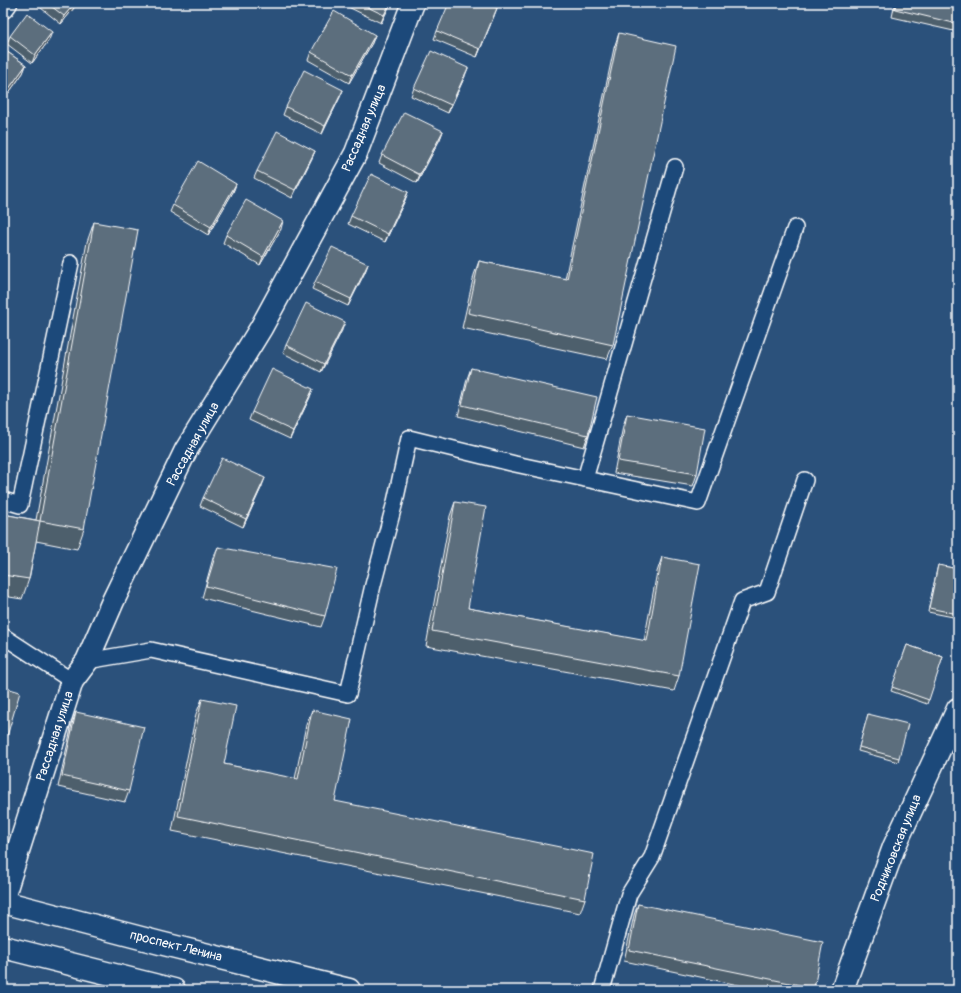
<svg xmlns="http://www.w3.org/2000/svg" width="961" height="993" viewBox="0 0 961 993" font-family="Pangolin,sans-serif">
<rect width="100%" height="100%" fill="#2b517b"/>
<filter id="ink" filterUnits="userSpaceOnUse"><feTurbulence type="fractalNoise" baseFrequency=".025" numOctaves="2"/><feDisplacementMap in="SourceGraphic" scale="8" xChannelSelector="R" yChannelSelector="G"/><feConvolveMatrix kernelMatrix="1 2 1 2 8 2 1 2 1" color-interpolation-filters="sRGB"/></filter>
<g filter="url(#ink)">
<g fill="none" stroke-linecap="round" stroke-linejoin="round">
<g stroke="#fff" stroke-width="18">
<path id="lane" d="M 585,479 L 675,167
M 3,500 L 20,505 L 71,263
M 3,636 L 72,681
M 87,661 L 151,650 L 348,694 L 373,585 L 395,502 L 409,438 L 515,464 L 698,503 L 795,228
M 602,990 L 629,894 L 652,857 L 742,601 L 767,592 L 805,480"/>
</g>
<g stroke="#fff" stroke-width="25">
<path id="street" d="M 3,7 L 6,3
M 3,898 L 72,681 L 87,661 L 113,601 L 186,450 L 261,328 L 356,153 L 413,3
M 842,990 L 894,847 L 958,709"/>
</g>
<g stroke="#fff" stroke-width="25">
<path id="secondary" d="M 3,902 L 160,943 L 349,990
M 3,947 L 174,990"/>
</g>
<use href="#lane" stroke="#1f4a7a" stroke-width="15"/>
<use href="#street" stroke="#1f4a7a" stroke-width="22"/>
<use href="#secondary" stroke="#1f4a7a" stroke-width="22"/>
</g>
<path fill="#4e5f6c" stroke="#fff" d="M 37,3 L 78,3 L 61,24 L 36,4 Z
M 340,3 L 391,3 L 381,23 Z
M 895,3 L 958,3 L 958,32 L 892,17 Z
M 494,16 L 477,57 L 434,39 L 437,31 Z
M 619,33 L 613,345 L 607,359 L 462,328 L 474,275 L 479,261 L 565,279 L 614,48 Z
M 375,35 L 372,43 L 349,83 L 308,60 L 311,52 Z
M 10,36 L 49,40 L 32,63 L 7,44 Z
M 3,49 L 26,65 L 23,73 L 5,98 L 3,97 Z
M 465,76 L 448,113 L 411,96 L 414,88 Z
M 343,90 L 340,97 L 322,134 L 283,115 L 286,107 Z
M 443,131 L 440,139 L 417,183 L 379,163 L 382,155 Z
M 315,151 L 312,158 L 292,198 L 254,178 L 257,171 Z
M 236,184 L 233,192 L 208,235 L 170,212 L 173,205 Z
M 408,192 L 405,200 L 385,242 L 348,224 L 351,216 Z
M 94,222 L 84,529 L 77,549 L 36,541 L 29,579 L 22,599 L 3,596 L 3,514 L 36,520 L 87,242 Z
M 281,229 L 260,265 L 223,243 L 226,235 Z
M 368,264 L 365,272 L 348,306 L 312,289 L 315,282 Z
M 342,330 L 321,372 L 283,353 L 286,345 Z
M 471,368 L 588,435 L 584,447 L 458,416 L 467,379 Z
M 310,397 L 290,439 L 249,420 L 252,412 Z
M 627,414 L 697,474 L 693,486 L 614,473 L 623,426 Z
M 262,486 L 243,527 L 200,506 L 203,498 Z
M 455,502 L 468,608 L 644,641 L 657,572 L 662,557 L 679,676 L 674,691 L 426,646 L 450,516 Z
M 218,547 L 325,616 L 321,627 L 202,598 L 213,558 Z
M 938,565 L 958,569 L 958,618 L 928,612 L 937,569 Z
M 907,645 L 943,657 L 927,704 L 891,691 Z
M 202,699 L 224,764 L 295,779 L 306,725 L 312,710 L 335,801 L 585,899 L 580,913 L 172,831 L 196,714 Z
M 76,712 L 129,791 L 125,802 L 58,787 L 72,724 Z
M 868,714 L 899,758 L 898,762 L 858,751 Z
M 638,904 L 814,988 L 813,990 L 762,990 L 624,961 L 634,915 Z"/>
<path fill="#404d58" stroke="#fff" d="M 75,3 L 78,3 L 61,24 L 64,16 Z
M 390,3 L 391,3 L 381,23 L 384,15 Z
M 497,8 L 494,16 L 477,57 L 480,49 Z
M 52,32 L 49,40 L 32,63 L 35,55 Z
M 375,35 L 372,43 L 349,83 L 352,75 Z
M 26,65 L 23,73 L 5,98 L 8,90 Z
M 468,68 L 465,76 L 448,113 L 451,105 Z
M 343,90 L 340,97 L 322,134 L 325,126 Z
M 443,131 L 440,139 L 417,183 L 420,175 Z
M 315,151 L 312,158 L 292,198 L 295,190 Z
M 236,184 L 233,192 L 208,235 L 211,227 Z
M 408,192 L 405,200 L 385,242 L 388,234 Z
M 283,221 L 281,229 L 260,265 L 263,257 Z
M 368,264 L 365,272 L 348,306 L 351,299 Z
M 345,322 L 342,330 L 321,372 L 324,364 Z
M 313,389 L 310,397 L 290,439 L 293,431 Z
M 265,478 L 262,486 L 243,527 L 246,519 Z"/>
<path fill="#5b6e7d" stroke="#fff" d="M 47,3 L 75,3 L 64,16 Z
M 359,3 L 390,3 L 384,15 Z
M 449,3 L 485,3 L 497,8 L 480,49 L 437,31 Z
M 896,3 L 958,3 L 958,24 L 895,9 Z
M 334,11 L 375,35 L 352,75 L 311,52 Z
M 27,13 L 52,32 L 35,55 L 10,36 Z
M 619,33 L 676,46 L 613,345 L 468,313 L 479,261 L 567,279 Z
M 3,49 L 26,65 L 8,90 L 3,87 Z
M 431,51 L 468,68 L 451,105 L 414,88 Z
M 304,70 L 343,90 L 325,126 L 286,107 Z
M 404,112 L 443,131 L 420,175 L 382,155 Z
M 277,131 L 315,151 L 295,190 L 257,171 Z
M 198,161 L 236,184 L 211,227 L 173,205 Z
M 371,174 L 408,192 L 388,234 L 351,216 Z
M 246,200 L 283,221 L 263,257 L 226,235 Z
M 94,222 L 138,230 L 84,529 L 40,521 Z
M 332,247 L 368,264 L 351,299 L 315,282 Z
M 306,303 L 345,322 L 324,364 L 286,345 Z
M 471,368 L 597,397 L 588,435 L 462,405 Z
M 272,369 L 313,389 L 293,431 L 252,412 Z
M 627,414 L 705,428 L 697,474 L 618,461 Z
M 222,458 L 265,478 L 246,519 L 203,498 Z
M 455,502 L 486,507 L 468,608 L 647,641 L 662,557 L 700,564 L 679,676 L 432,631 Z
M 3,514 L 40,521 L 29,579 L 3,575 Z
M 218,547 L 337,569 L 325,616 L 206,586 Z
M 938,565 L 958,569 L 958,614 L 929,608 Z
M 907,645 L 943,657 L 929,700 L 892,687 Z
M 3,687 L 20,692 L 3,750 Z
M 202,699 L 236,706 L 224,764 L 298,779 L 312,710 L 352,719 L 335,801 L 594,854 L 585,899 L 178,816 Z
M 76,712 L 144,727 L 129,791 L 62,776 Z
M 868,714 L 908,724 L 899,758 L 859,747 Z
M 638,904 L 823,942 L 814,988 L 629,950 Z"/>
</g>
<g text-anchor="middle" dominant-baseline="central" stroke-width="3.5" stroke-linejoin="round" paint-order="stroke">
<g font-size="13" fill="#fff" stroke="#1f4a7a">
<text transform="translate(364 128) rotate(-67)">Рассадная улица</text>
<text transform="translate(193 444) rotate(-61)">Рассадная улица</text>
<text transform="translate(55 736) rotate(-72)">Рассадная улица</text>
<text transform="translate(896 848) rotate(-68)">Родниковская улица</text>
<text transform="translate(176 946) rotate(14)">проспект Ленина</text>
</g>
</g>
<rect width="961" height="993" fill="none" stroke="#1f4a7a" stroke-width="16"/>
<rect x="8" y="8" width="945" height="977" fill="none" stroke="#fff" stroke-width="1.5" filter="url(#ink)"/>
</svg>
